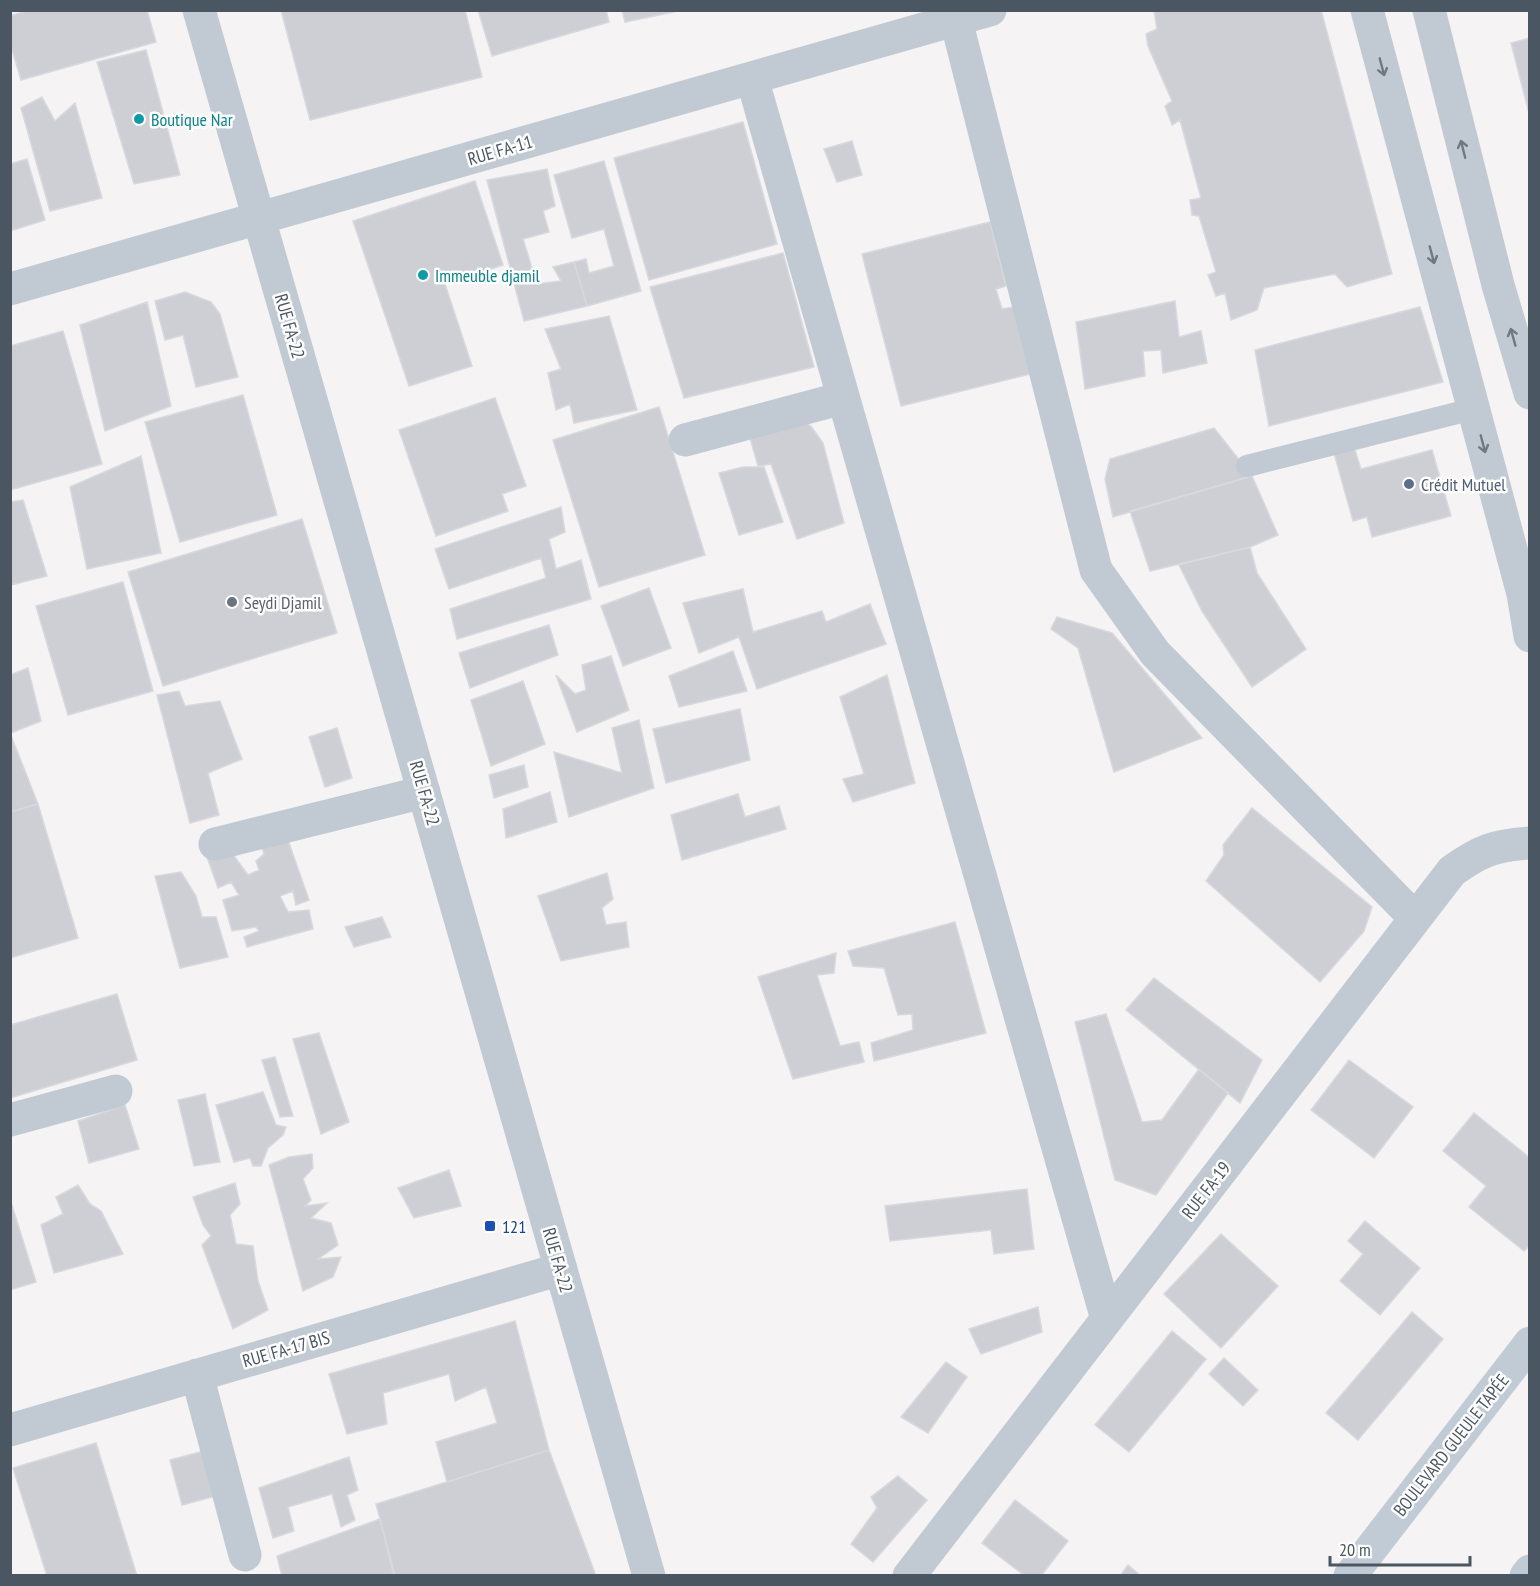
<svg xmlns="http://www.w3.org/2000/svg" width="1540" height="1586" viewBox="0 0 1540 1586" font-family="'PT Sans Narrow',sans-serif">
<rect width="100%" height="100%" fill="#f5f3f3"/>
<path fill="#cdcfd5" stroke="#d7d9de" stroke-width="1.5" d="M 29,10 L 147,10 L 156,42 L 21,80 L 10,43 L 10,16 Z
M 281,10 L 465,10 L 482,77 L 310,120 Z
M 478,10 L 606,10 L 609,22 L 492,56 Z
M 622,10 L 683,10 L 625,22 Z
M 1154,10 L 1321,10 L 1392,274 L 1347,287 L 1335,274 L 1264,288 L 1257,310 L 1231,320 L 1225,293 L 1216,296 L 1208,275 L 1216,272 L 1199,216 L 1192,215 L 1190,200 L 1201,198 L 1180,120 L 1172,125 L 1165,106 L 1172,101 L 1148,46 L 1146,34 L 1157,29 Z
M 1530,38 L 1530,117 L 1511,43 Z
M 146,50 L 180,175 L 134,184 L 97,62 Z
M 42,97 L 55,121 L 75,103 L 102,198 L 50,211 L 21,108 Z
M 743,122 L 777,244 L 649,280 L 614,158 Z
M 852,141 L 862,175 L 837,182 L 824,149 Z
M 27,159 L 45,220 L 10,231 L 10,164 Z
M 604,161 L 641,291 L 587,306 L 574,262 L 586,259 L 589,273 L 614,266 L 604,229 L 572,238 L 554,175 Z
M 547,169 L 555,206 L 543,211 L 549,232 L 523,239 L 537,284 L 561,281 L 553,267 L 574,262 L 587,306 L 524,321 L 487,180 Z
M 475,181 L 503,265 L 445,284 L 472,366 L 409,386 L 353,221 Z
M 990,222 L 1006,286 L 996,289 L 1002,309 L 1013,307 L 1030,374 L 901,406 L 862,254 Z
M 783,253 L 814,367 L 684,398 L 650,287 Z
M 185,292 L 211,302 L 220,314 L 238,377 L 196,387 L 183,335 L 165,340 L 155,301 Z
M 1175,301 L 1179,337 L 1201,331 L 1207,363 L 1163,373 L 1161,350 L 1143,351 L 1145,376 L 1085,389 L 1076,322 Z
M 147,302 L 171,406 L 105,431 L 80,325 Z
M 1420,307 L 1443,382 L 1269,426 L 1255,350 Z
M 609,316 L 637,410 L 574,423 L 570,404 L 556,410 L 548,373 L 561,369 L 545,329 Z
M 63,331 L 102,464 L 10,490 L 10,346 Z
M 243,395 L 277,515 L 180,542 L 145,422 Z
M 495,398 L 526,486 L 502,494 L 508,511 L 436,536 L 399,430 Z
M 659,407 L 705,555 L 599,587 L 553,440 Z
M 801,421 L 811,426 L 823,443 L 844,523 L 797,539 L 771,464 L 758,466 L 748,431 Z
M 1214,428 L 1252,476 L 1113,517 L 1105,479 L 1110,459 Z
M 1354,447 L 1361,469 L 1432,450 L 1451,516 L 1372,537 L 1367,517 L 1353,521 L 1334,453 Z
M 141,456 L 161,553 L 87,569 L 70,487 Z
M 743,467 L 764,467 L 783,522 L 739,535 L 719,473 Z
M 1252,476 L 1278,535 L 1250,547 L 1150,571 L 1130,511 Z
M 23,500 L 47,576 L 11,585 L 10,502 Z
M 561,507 L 565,532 L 549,539 L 556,569 L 581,560 L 591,599 L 457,639 L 450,609 L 546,578 L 541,558 L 449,589 L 435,549 Z
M 302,519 L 337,633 L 163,686 L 128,572 Z
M 1250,547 L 1257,573 L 1306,649 L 1252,687 L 1202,611 L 1179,565 Z
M 123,582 L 153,691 L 68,715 L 36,606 Z
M 649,588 L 671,648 L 623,666 L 601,606 Z
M 743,589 L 753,632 L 822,611 L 826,622 L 870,604 L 886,644 L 757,689 L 739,637 L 699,653 L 683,603 Z
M 1057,617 L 1112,633 L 1202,738 L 1114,772 L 1078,648 L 1051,629 Z
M 549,625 L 558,655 L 470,688 L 459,653 Z
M 733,651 L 747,691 L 679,707 L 669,676 Z
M 611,656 L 629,710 L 577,732 L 556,675 L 575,694 L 586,690 L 582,665 Z
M 28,668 L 41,721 L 11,733 L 10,675 Z
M 887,675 L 915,783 L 853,802 L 843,779 L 864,774 L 840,697 Z
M 523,681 L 545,744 L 491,766 L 471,700 Z
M 179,691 L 185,706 L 220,701 L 242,759 L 208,773 L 219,815 L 190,823 L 157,695 Z
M 740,709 L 750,760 L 666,783 L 653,729 Z
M 639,720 L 654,788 L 569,817 L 554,752 L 622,773 L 612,728 Z
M 337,728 L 352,778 L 325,787 L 309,737 Z
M 10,733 L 38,804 L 10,812 Z
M 524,765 L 528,787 L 494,798 L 489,775 Z
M 550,792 L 557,822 L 506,838 L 503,809 Z
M 738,794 L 745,817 L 779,806 L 786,829 L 682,860 L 671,815 Z
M 38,804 L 78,938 L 10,958 L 10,812 Z
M 1252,808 L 1372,907 L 1364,931 L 1320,982 L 1206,881 L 1224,855 L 1223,845 Z
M 288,840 L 309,900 L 296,905 L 293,891 L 280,896 L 288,912 L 309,910 L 313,929 L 247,947 L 244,937 L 259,931 L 256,927 L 232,931 L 223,900 L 239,895 L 231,882 L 218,888 L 207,857 L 232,853 L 248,875 L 259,870 L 256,861 L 264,854 L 261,844 Z
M 181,872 L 196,896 L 202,917 L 216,917 L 228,957 L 180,968 L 155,876 Z
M 607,873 L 613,899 L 602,908 L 606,925 L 626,922 L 629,947 L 561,961 L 538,896 Z
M 382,917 L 391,937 L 354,947 L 345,927 Z
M 955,922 L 986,1033 L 874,1061 L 871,1043 L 913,1030 L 912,1014 L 898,1015 L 884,968 L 853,966 L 848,951 Z
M 836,953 L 834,973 L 817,975 L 840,1046 L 859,1042 L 864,1062 L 793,1079 L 758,977 Z
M 1154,978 L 1262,1060 L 1240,1103 L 1126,1010 Z
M 117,994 L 137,1060 L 10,1098 L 10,1025 Z
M 1106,1014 L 1142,1122 L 1162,1120 L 1199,1069 L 1228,1093 L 1156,1195 L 1115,1180 L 1075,1022 Z
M 319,1033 L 349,1122 L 321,1134 L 293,1039 Z
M 275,1057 L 293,1116 L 280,1117 L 262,1060 Z
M 1349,1060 L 1413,1107 L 1374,1158 L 1311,1110 Z
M 263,1092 L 276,1125 L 286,1127 L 283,1135 L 268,1148 L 261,1166 L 253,1166 L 250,1158 L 234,1162 L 216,1105 Z
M 205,1094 L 220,1162 L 194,1166 L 178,1100 Z
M 125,1105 L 139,1149 L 89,1163 L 78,1121 Z
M 1474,1113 L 1530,1158 L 1530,1245 L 1524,1251 L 1469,1207 L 1486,1186 L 1443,1151 Z
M 312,1154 L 313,1168 L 303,1179 L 311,1200 L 305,1206 L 327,1203 L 311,1218 L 331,1223 L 338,1245 L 318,1259 L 341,1257 L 333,1277 L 303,1291 L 269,1165 L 289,1157 Z
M 449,1170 L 461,1206 L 414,1218 L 398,1188 Z
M 235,1183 L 240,1204 L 230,1215 L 236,1244 L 253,1246 L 258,1281 L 268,1310 L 233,1329 L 202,1245 L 211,1236 L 203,1225 L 193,1197 Z
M 78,1185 L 90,1204 L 101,1211 L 123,1254 L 54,1273 L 41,1225 L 63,1214 L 56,1197 Z
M 1027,1189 L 1034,1249 L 994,1254 L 991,1230 L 890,1241 L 885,1206 Z
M 10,1199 L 36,1282 L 10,1290 Z
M 1365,1221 L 1420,1268 L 1380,1315 L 1340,1281 L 1363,1254 L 1348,1241 Z
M 1221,1234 L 1278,1286 L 1221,1348 L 1164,1294 Z
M 1038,1307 L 1042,1332 L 981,1354 L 969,1329 Z
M 1412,1312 L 1443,1339 L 1358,1440 L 1326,1413 Z
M 515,1321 L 549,1450 L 447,1482 L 436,1442 L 497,1423 L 486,1387 L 455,1401 L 449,1374 L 383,1393 L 387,1424 L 347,1434 L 329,1374 Z
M 1172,1331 L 1206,1359 L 1129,1452 L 1095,1425 Z
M 1224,1358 L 1258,1390 L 1243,1406 L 1209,1374 Z
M 946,1362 L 967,1377 L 928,1433 L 901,1417 Z
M 96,1443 L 137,1576 L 47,1576 L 13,1468 Z
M 549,1450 L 596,1576 L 395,1576 L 376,1504 Z
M 204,1451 L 216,1496 L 182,1505 L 170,1460 Z
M 349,1457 L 358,1490 L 347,1495 L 355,1520 L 341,1527 L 332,1494 L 288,1507 L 294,1531 L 273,1538 L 259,1488 Z
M 898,1476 L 927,1500 L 873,1562 L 851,1544 L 877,1508 L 871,1497 Z
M 1015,1500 L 1068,1541 L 1041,1576 L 1025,1576 L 982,1543 Z
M 380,1519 L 394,1576 L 282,1576 L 277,1556 Z
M 1128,1565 L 1141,1576 L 1120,1576 Z"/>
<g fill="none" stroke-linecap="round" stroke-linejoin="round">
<path stroke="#c1cad2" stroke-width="22" d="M 1247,466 L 1473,409"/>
<path stroke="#c1cad2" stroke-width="33" d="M 199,10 L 649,1576
M 1367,10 L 1523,594 L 1530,636
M 1429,10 L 1498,285 L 1530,393
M 956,20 L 1096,570 L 1155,653 L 1415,918
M 752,78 L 1107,1319
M 10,289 L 990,10
M 685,440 L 843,398
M 215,844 L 424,792
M 10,1120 L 116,1091
M 197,1375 L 245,1555
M 10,1430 L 561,1269
M 909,1576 L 1452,871 C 1480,851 1495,845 1530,843"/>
<path stroke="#c1cbd6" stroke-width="33" d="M 1350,1576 L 1530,1343
M 1526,1576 L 1530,1571"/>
</g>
<defs><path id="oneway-shaft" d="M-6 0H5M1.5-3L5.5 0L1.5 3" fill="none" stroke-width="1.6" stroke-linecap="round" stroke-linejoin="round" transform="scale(1.5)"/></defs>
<g stroke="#6e7983">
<use href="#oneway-shaft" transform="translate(1382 67) rotate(75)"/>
<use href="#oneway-shaft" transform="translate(1463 149) rotate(-104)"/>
<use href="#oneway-shaft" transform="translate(1432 255) rotate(75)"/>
<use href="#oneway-shaft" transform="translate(1513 337) rotate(-106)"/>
<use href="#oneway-shaft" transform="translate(1483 444) rotate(75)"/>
</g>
<g fill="#0f9aa8" stroke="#fff" stroke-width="2">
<circle cx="139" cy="119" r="6"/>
<circle cx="423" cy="275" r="6"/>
</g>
<circle fill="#5c6f8a" stroke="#fff" stroke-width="2" cx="1409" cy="484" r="6"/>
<circle fill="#6b7280" stroke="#fff" stroke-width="2" cx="232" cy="602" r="6"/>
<rect fill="#1a4fb4" stroke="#fff" stroke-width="2" x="484" y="1220" width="12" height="12" rx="3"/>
<g text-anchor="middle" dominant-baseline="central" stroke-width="5" stroke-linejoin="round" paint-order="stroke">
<g font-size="18" fill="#0d838f" stroke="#fff" text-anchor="start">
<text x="151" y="119">Boutique Nar</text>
<text x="435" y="275">Immeuble djamil</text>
</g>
<g font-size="18" fill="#4a5661" stroke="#fff">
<text transform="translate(500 150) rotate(-16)">RUE FA-11</text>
<text transform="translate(290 326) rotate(74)">RUE FA-22</text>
<text transform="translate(425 793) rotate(74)">RUE FA-22</text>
<text transform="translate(1206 1190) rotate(-52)">RUE FA-19</text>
<text transform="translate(558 1260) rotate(74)">RUE FA-22</text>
<text transform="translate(286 1349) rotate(-16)">RUE FA-17 BIS</text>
<text transform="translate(1451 1445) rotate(-52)">BOULEVARD GUEULE TAPÉE</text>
</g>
<g font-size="18" fill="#4e5e75" stroke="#fff" text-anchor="start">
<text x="1421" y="484">Crédit Mutuel</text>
</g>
<g font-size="18" fill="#5b616d" stroke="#fff" text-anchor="start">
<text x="244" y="602">Seydi Djamil</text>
</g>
<g font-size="18" fill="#164399" stroke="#fff" text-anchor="start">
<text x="502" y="1226">121</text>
</g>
</g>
<rect width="1540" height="1586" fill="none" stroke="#4a5661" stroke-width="24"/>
<path d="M1330 1556v9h140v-9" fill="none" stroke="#4a5661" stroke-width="3"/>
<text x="1339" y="1556" font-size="18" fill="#4a5661" stroke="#ffffff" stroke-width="4.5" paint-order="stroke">20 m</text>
</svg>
